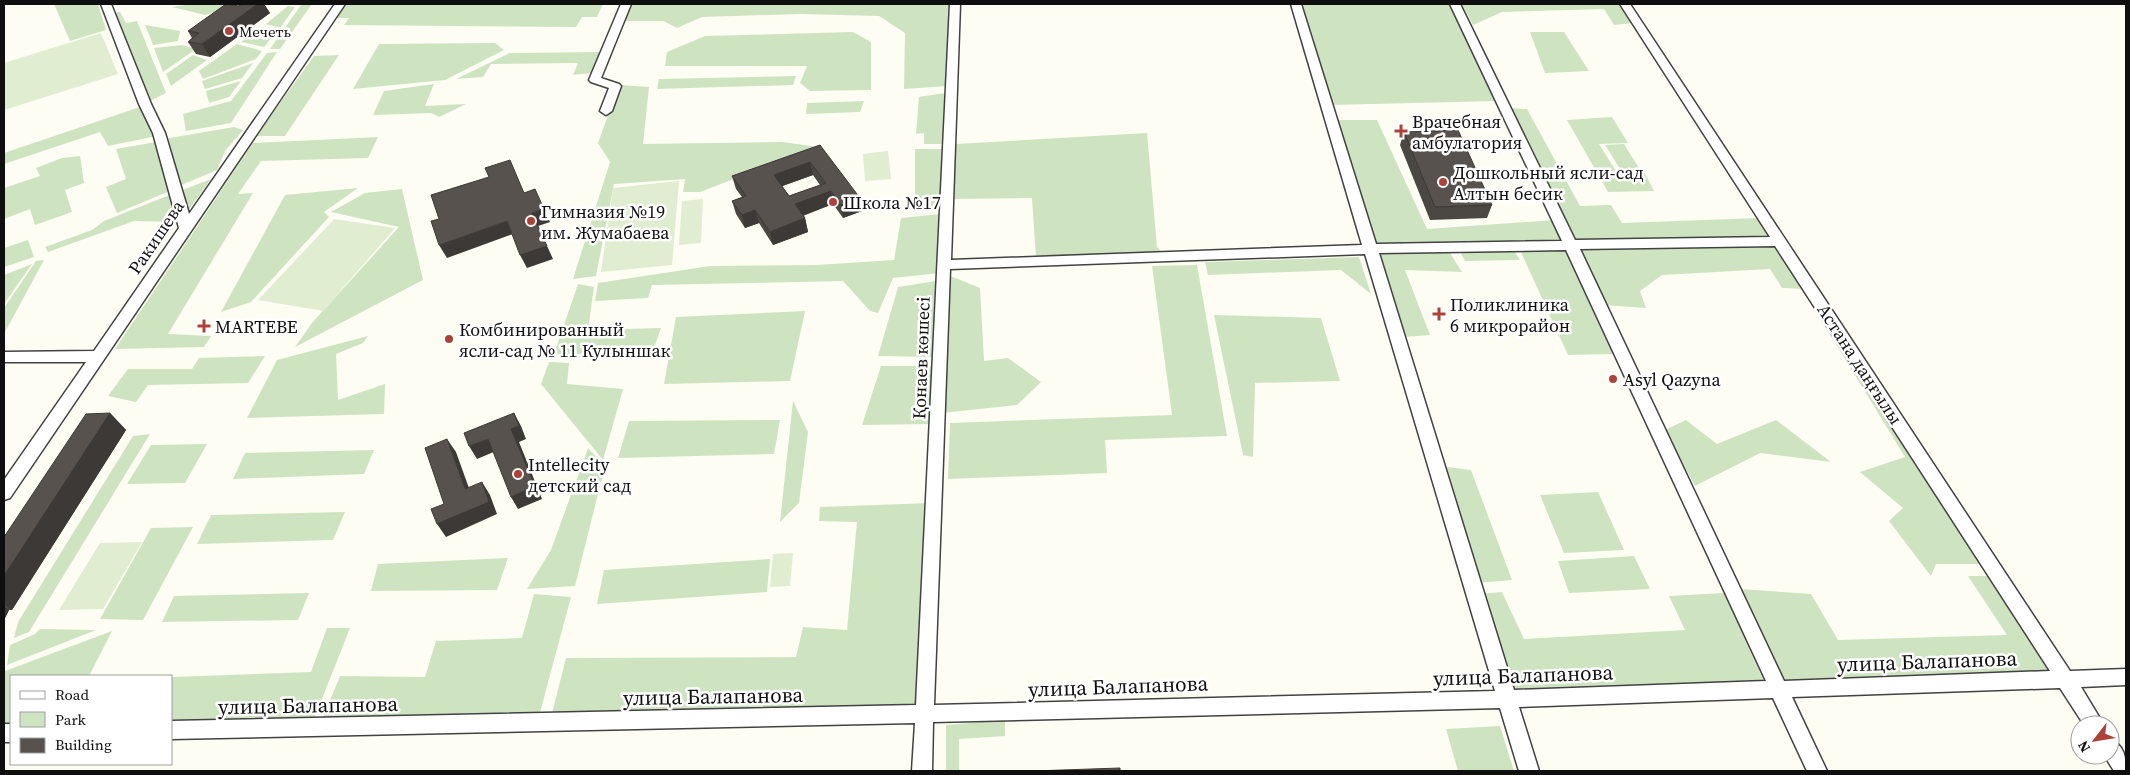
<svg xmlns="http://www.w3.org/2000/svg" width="2130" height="775" viewBox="0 0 2130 775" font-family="'Source Serif 4',serif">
<rect width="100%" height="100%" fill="#fdfdf3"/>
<path fill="#cee4c0" d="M 54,4 L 98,4 L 106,30 L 70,41 Z
M 192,4 L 224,4 L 224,9 L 205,15 L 172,7 Z
M 296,4 L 312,4 L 280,49 L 270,49 L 301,5 Z
M 346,4 L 603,4 L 597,17 L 582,17 L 576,27 L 344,25 L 349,18 L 336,18 Z
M 631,4 L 951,4 L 947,86 L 904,89 L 905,33 L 879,16 L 801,14 L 702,17 L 677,28 L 663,21 L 623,21 Z
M 1299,4 L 1452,4 L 1498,101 L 1330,105 Z
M 1462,4 L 1621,4 L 1633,23 L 1614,25 L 1604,9 L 1502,12 L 1473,25 Z
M 288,6 L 295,7 L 280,28 L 266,24 Z
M 120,12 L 126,23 L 137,21 L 166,93 L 150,101 L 113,13 Z
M 145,25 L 180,31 L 178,41 L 153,45 Z
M 262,27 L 278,30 L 264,47 L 241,42 Z
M 853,32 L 871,42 L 871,90 L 810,91 L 800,83 L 807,66 L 665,66 L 667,52 L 705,36 Z
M 1530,32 L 1564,32 L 1589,71 L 1545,73 Z
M 495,43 L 504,50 L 445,80 L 353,89 L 379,44 Z
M 237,44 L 262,51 L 256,59 L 203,79 L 199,71 Z
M 182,45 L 196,49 L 163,72 L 154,48 Z
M 277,52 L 231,123 L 186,131 L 183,114 L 231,101 L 267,53 Z
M 603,52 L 592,73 L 573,75 L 578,63 L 491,64 L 483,77 L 456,79 L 510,53 Z
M 193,55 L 207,60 L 171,86 L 166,74 Z
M 339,55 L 285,136 L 256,136 L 314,56 Z
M 253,63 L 242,78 L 205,89 L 202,81 Z
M 796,76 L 793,85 L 657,89 L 659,79 Z
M 241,81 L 229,97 L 209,103 L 206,91 Z
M 434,84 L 425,106 L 466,104 L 439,117 L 431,113 L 373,115 L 384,91 Z
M 619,85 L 649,87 L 643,144 L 782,142 L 818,147 L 700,192 L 683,192 L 685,179 L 614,184 L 596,276 L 573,279 L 610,162 L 598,143 Z
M 945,93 L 945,144 L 924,144 L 924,133 L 916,134 L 919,97 Z
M 864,101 L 860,112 L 806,114 L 807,103 Z
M 140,107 L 157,136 L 108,146 L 100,132 L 4,164 L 4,153 Z
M 1509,108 L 1527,109 L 1580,206 L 1611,205 L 1622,223 L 1759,218 L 1775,239 L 1577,242 Z
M 1612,117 L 1628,143 L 1599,144 L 1616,171 L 1643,170 L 1654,191 L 1608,192 L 1567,120 Z
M 1335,120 L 1377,120 L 1427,229 L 1554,220 L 1563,242 L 1372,245 Z
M 234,127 L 243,130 L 225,151 L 217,170 L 179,186 L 164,139 Z
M 1147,133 L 1157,247 L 1162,252 L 1036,257 L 1032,198 L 951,199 L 956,144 Z
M 378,137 L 368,158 L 261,161 L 238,194 L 253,193 L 168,334 L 211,336 L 204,347 L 115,349 L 253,143 Z
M 156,142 L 172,190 L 117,213 L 106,187 L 126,179 L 116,149 Z
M 1624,144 L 1639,168 L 1620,169 L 1605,145 Z
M 915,149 L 944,149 L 941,209 L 915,211 Z
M 80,156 L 84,183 L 65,190 L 72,212 L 35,225 L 30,209 L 4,219 L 4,188 L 40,176 L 36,168 L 62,158 Z
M 211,179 L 188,211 L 180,191 Z
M 358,188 L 324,212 L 329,217 L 251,302 L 221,312 L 285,195 Z
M 402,189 L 423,280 L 295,347 L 312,323 L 399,227 L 331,212 L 365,193 Z
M 172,194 L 179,222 L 134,221 L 48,252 L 45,247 L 92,230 L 104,221 Z
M 940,214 L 940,273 L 893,278 L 878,313 L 870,311 L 843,281 L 652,285 L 648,298 L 595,301 L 598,283 L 710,266 L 817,265 L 894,260 L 901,218 Z
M 28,240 L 34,257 L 4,267 L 4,248 Z
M 1779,244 L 1807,289 L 1782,288 L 1770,269 L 1662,275 L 1640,291 L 1646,308 L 1603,305 L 1578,248 Z
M 1512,248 L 1520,260 L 1465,261 L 1459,250 Z
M 1570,248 L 1615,354 L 1568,355 L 1520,250 Z
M 1448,250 L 1462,272 L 1405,270 L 1430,335 L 1404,337 L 1375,251 Z
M 1359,257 L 1371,294 L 1341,270 L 1208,275 L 1205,262 Z
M 44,260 L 4,334 L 4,308 L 36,261 Z
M 32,264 L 4,304 L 4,275 Z
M 1197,265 L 1227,436 L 1105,440 L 1107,473 L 948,479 L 950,423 L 1172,415 L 1152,266 Z
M 948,275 L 980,288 L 984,361 L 1008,358 L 1041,382 L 1017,405 L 942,413 Z
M 936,281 L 933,357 L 878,356 L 898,287 Z
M 578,284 L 594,287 L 588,330 L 661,328 L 652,354 L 554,354 Z
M 1812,305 L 1819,306 L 1984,564 L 1936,564 L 1931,576 L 1889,521 L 1903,508 L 1860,472 L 1905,457 Z
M 805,311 L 790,381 L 664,384 L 676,317 Z
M 1214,315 L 1321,318 L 1340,381 L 1255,383 L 1253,457 L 1243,455 Z
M 368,336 L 363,343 L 336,354 L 338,400 L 385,384 L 384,414 L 247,418 L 277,360 Z
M 265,356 L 248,383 L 148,385 L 136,402 L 108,396 L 128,369 L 192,369 L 199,358 Z
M 549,362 L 569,363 L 567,384 L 623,389 L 603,460 L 541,384 Z
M 881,366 L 935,366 L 930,424 L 862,425 Z
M 793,401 L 808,432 L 799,503 L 780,522 Z
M 780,420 L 774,454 L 618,458 L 629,421 Z
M 1686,420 L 1717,444 L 1776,420 L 1831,462 L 1760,453 L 1695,486 L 1665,430 Z
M 150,434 L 29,632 L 14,638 L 18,622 L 133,436 Z
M 207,444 L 185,483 L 127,484 L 151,445 Z
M 588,448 L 605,466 L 575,586 L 527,589 L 551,550 Z
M 374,450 L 364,474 L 233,479 L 245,453 Z
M 1440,466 L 1471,470 L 1512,580 L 1476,583 Z
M 1598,492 L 1624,550 L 1564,553 L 1540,495 Z
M 931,503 L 919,712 L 551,717 L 566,658 L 796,657 L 803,627 L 847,630 L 857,522 L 819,521 L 820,507 Z
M 345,512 L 333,540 L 197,544 L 211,515 Z
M 193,527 L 143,620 L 100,619 L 151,528 Z
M 1634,556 L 1650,589 L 1569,593 L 1558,561 Z
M 508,558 L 497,590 L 371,591 L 378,564 Z
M 770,559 L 767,592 L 597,604 L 604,570 Z
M 1968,576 L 1993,576 L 2061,672 L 1785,682 L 1740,589 L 1811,594 L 1838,640 L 2007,635 Z
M 1502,592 L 1524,639 L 1685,630 L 1669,596 L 1724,593 L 1765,684 L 1511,691 L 1479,594 Z
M 309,593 L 298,620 L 162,622 L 174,596 Z
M 534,594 L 571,597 L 538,720 L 321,722 L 340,676 L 425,677 L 436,641 L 522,638 Z
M 327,628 L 350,628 L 312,724 L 171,726 L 171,677 L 311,672 Z
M 40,629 L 96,630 L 7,665 L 10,645 L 35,634 Z
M 112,631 L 89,676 L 11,676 L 11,729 L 4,729 L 5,671 Z
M 1005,720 L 1005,736 L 959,739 L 959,771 L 946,771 L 946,725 Z
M 1500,726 L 1514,771 L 1458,771 L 1446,729 Z"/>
<path fill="#e0edd1" d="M 101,33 L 118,74 L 4,110 L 4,63 Z
M 888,151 L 891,179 L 865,181 L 863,154 Z
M 679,181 L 672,265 L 601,272 L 613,188 Z
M 703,199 L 701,243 L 679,245 L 682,201 Z
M 334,219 L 395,228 L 323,311 L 258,300 Z
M 142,542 L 103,609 L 59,610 L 100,543 Z
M 793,553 L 790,586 L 770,587 L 773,554 Z"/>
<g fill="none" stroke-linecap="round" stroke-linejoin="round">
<g stroke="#424242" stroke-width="3">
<path id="minor" d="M 101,4 L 111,4 L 151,104 L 165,133 L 189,214 L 335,4 L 345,4 L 10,498 L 4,500 L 4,480 L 86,362 L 4,362 L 4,352 L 94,351 L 179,228 L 153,133 L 139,104 Z
M 621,4 L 631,4 L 601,78 L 619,84 L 621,86 L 612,111 L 606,115 L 600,111 L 609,88 L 591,82 L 589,80 Z
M 950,4 L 960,4 L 951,260 L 1362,245 L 1291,4 L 1301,4 L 1376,244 L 1562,241 L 1450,4 L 1460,4 L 1575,240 L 1770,237 L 1620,4 L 1630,4 L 2070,671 L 2126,669 L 2126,685 L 2081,687 L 2104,725 L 2084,725 L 2060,688 L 1792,697 L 1827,771 L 1807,771 L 1773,698 L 1519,707 L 1539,771 L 1519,771 L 1500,708 L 933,722 L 932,771 L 912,771 L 915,723 L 171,739 L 171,721 L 916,705 ZM 1775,246 L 2050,671 L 1784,681 L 1580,249 ZM 1566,250 L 1766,681 L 1514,690 L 1379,253 ZM 1365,254 L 1495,691 L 934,705 L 950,269 Z
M 4,724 L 11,724 L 11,742 L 4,742 Z
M 2110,739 C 2124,745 2126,757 2126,771 L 2114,771 L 2104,755 L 2110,755 Z"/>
</g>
<use href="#minor" fill="#fff" fill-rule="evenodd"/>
</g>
<path fill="#4b4742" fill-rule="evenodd" d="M 242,4 L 264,4 L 270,13 L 210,57 L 196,54 L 188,42 L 192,38 L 188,31 Z
M 1404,132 L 1492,205 L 1487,218 L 1430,220 L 1400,145 Z
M 820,145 L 862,211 L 843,218 L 833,204 L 803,216 L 805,218 L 808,232 L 773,245 L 759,223 L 745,228 L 736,214 L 732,201 L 742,197 L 736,189 L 732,176 ZM 813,175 L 820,185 L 789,196 L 782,186 Z
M 110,413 L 126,430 L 12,610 L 9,610 L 4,620 L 4,537 Z"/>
<path fill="#3d3936" d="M 258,4 L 264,4 L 270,13 L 210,57 L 202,44 Z
M 810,162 L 813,175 L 777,188 L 774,175 Z
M 831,191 L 833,204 L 798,217 L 795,204 Z
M 860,198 L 862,211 L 843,218 L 841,205 Z
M 544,209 L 550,222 L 538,226 L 553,259 L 527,268 L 520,255 L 532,213 Z
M 755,210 L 759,223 L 745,228 L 742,215 Z
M 805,218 L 808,232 L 773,245 L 770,232 Z
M 507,221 L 513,234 L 447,258 L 439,245 Z
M 110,413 L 126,430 L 12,610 L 4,604 L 4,576 Z
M 514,413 L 521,426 L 526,439 L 519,442 L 542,499 L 518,509 L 511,497 L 511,429 Z
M 447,439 L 456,452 L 474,502 L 465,489 Z
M 488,439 L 496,451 L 477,459 L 469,446 Z
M 482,482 L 490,495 L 497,514 L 446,537 L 437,524 Z
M 4,607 L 9,610 L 4,620 Z"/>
<path fill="#57524d" stroke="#3d3936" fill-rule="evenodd" d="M 226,4 L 239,6 L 242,4 L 258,4 L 202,44 L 188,42 L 199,33 L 188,31 Z
M 1458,130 L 1492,205 L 1435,207 L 1404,132 Z
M 820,145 L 860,198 L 841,205 L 831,191 L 795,204 L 805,218 L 770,232 L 755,210 L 742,215 L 732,201 L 746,196 L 732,176 ZM 810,162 L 826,183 L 789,196 L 774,175 Z
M 510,160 L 524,193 L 535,189 L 544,209 L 532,213 L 547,246 L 520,255 L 507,221 L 439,245 L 431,221 L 439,219 L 431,195 L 489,177 L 485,168 Z
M 110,413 L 4,576 L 4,537 L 86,414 Z
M 514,413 L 519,426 L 511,429 L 535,486 L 511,497 L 488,439 L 469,446 L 464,433 Z
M 447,439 L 465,489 L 482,482 L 489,502 L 437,524 L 431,509 L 444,504 L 425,448 Z
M 1120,768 L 1120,771 L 1033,771 Z"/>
<g fill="#ae4238" stroke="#fff" stroke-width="2">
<circle cx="229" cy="31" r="5"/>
<path d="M1398.5 123.5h5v5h5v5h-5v5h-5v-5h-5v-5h5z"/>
<circle cx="1443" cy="182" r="5"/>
<circle cx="833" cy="202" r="5"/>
<circle cx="531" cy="221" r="5"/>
<path d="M1436.5 306.5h5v5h5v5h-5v5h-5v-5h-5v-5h5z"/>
<path d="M201.5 318.5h5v5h5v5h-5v5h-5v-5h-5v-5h5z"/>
<circle cx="449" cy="339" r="5"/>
<circle cx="1613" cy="379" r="5"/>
<circle cx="518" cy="474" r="5"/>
</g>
<g text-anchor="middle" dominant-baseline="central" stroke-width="5" stroke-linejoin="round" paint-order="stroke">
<g font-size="15" fill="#0f0f0f" stroke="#fff" text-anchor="start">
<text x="239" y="31">Мечеть</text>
</g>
<g font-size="18" fill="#0f0f0f" stroke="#fff" text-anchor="start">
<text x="1412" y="121">Врачебная<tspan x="1412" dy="21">амбулатория</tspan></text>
<text x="1453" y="172">Дошкольный ясли-сад<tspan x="1453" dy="21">Алтын бесик</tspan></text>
<text x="843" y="202">Школа №17</text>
<text x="541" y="211">Гимназия №19<tspan x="541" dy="21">им. Жумабаева</tspan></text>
<text x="1450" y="304">Поликлиника<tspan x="1450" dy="21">6 микрорайон</tspan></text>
<text x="215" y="326">MARTEBE</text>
<text x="459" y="329">Комбинированный<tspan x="459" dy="21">ясли-сад № 11 Кулыншак</tspan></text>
<text x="1623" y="379">Asyl Qazyna</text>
<text x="528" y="464">Intellecity<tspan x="528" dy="21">детский сад</tspan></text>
</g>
<g font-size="18" fill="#0f0f0f" stroke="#fff">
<text transform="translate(156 237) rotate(-56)">Ракишева</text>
<text transform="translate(921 358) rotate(-88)">Қонаев көшесі</text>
<text transform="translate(1860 364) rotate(57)">Астана даңғылы</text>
</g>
<g font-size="21" fill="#0f0f0f" stroke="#fff">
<text transform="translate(1927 661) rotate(-2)">улица Балапанова</text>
<text transform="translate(1523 675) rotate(-2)">улица Балапанова</text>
<text transform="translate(1118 686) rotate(-2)">улица Балапанова</text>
<text transform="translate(713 696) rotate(-1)">улица Балапанова</text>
<text transform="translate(308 705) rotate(-1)">улица Балапанова</text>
</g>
</g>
<rect width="2130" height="775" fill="none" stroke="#0f0f0f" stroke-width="10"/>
<rect x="10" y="675" width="162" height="90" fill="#ffffff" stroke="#9f9f9f"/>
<rect x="20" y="691" width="25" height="8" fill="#ffffff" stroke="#9f9f9f"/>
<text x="55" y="700" font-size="15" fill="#0f0f0f">Road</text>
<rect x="20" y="712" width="25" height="15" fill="#cee4c0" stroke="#9f9f9f"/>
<text x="55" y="725" font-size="15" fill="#0f0f0f">Park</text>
<rect x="20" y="738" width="25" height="15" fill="#57524d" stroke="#9f9f9f"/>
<text x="55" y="750" font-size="15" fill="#0f0f0f">Building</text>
<g transform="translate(2095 740) rotate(239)"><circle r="24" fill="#ffffff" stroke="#9f9f9f"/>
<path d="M0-4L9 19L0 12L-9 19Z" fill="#ae4238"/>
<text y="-8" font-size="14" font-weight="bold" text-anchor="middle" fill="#0f0f0f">N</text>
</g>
</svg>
